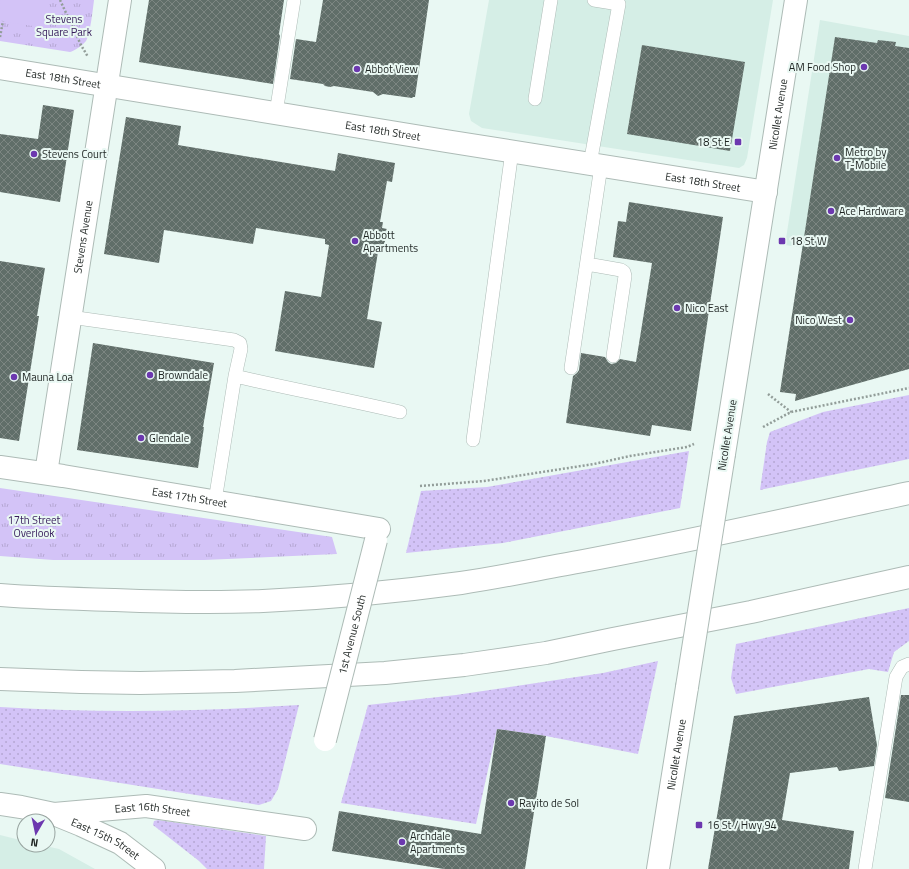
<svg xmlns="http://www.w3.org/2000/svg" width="909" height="869" viewBox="0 0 909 869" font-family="'Titillium Web',sans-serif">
<defs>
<pattern id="grass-dots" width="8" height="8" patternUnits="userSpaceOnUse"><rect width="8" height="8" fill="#d3c3f7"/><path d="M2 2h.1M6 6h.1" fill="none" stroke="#b5a7d3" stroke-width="1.8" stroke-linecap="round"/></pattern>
<pattern id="park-tufts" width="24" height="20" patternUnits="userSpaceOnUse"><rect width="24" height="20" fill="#d3c3f7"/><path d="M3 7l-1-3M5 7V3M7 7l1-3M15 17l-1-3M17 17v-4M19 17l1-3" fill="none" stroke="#b5a7d3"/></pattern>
<pattern id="building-cross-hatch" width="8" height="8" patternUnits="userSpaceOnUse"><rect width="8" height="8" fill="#606e69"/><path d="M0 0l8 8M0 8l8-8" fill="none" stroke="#7c8682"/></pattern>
</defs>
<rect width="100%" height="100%" fill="#e9f8f3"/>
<path fill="#d5eee6" d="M 489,0 L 773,0 L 747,158 L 744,165 L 739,168 L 482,128 L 471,121 L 469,114 Z
M 820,20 L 909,36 L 909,264 L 785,245 Z
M 0,835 L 24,841 L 24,845 L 41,845 L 59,849 L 95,869 L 0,869 Z"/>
<path fill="url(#grass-dots)" d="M 909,395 L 909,459 L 760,490 L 767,442 L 770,432 L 823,412 Z
M 689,451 L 680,508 L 503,543 L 406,553 L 421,491 L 487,487 Z
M 909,608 L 909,641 L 894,652 L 888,672 L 869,669 L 736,694 L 731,678 L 736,644 Z
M 658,661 L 638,754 L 546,736 L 497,729 L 476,824 L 341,803 L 368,705 L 456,695 L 603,673 Z
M 299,705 L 278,789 L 271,801 L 259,805 L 0,764 L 0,707 C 65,711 130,712 195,710 C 230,709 264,707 299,705 Z
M 158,820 L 266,836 L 264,869 L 207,869 L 199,861 L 153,825 L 154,821 Z"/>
<path fill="url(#park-tufts)" d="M 0,0 L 94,0 C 93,9 90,35 86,41 C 83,45 74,51 70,52 L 0,41 Z
M 0,488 L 332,537 L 337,554 L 204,560 L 53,560 L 0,556 Z"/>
<path fill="#d3c3f7" d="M 1,0 L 50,0 L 46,28 L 0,21 L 0,10 Z"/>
<path fill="url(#building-cross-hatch)" d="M 149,0 L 284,0 L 279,34 L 280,36 L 273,84 L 139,62 Z
M 323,0 L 429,0 L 415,97 L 413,97 L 412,98 L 383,94 L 378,96 L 373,92 L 334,86 L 330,87 L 325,86 L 323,84 L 290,79 L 296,39 L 316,42 Z
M 835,37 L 877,43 L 878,40 L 896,42 L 895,46 L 909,48 L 909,369 L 795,401 L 796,394 L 780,392 Z
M 642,45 L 745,62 L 730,151 L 627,134 Z
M 43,105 L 74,110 L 60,202 L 0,192 L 0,134 L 38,139 Z
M 126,117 L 181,126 L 178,145 L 335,171 L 338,153 L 395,163 L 392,182 L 387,181 L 380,222 L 383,222 L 382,228 L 387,229 L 383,253 L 378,252 L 367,319 L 382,322 L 374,368 L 275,351 L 285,291 L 321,297 L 329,245 L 325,244 L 325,239 L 256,228 L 253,244 L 164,230 L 159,263 L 104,254 Z
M 629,202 L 723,217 L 691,431 L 652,425 L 650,436 L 566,423 L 573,376 L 577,373 L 579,370 L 581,353 L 605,357 L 608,362 L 611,364 L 616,363 L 620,359 L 636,362 L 652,263 L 613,257 L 618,221 L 626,222 Z
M 0,261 L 45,268 L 37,316 L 39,316 L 19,441 L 0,438 Z
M 93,343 L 214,363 L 203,427 L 204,427 L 198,468 L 77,450 Z
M 901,695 L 909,695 L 909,802 L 885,798 Z
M 869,697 L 877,745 L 874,766 L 839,771 L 837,767 L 790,773 L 782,820 L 854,831 L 849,869 L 708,869 L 734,716 Z
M 497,729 L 546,736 L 525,869 L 444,869 L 332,851 L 339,811 L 481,834 Z"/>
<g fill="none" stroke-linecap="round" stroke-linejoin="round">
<g stroke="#adbbb6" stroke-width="14">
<path id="service" d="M 535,99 L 551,0
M 276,113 L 294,0
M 590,164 L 619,4 L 594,0
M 587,264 L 621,270 L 624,272 L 625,276 L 613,356
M 70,317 L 234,340 L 240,343 L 241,349 L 235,376 L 215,501
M 571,368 L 601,166
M 235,376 C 290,389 345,399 400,412
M 473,440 L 512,151
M 865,869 L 896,677 L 902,667 L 909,664"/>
</g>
<g stroke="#adbbb6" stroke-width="24">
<g id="minor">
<path id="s1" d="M 0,68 L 446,141 L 766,192"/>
<path id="s2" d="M 0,467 L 63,476 L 379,529"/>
<path id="s3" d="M 46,473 L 120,0"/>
<path id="s4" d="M 54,814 L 146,806 L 305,829"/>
</g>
</g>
<g stroke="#adbbb6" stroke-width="24">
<g id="tertiary">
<path id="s5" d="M 724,454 L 796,0"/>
<path id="s6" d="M 0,804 L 21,807 L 54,814 L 81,825 L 120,843 L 154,869"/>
<path id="s7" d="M 658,869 L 687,687"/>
</g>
</g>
<g stroke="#adbbb6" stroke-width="24">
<path id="motorway" d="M 0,595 C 38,598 77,599 115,600 C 165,602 214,603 263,601 C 329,598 395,592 461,583 C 502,577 543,568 583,561 C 692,541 801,516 909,493
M 0,679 L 81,682 L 140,683 L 235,681 L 385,673 L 464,665 L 546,653 L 613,639 L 751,612 L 909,577"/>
</g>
<path stroke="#929d99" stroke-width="2.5" stroke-dasharray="2 2" stroke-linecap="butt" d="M 60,0 L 81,45 L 88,57
M 0,37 L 3,21
M 768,394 L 791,412
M 763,427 L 791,412 L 909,388
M 420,486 L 484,481 L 594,464 L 630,456 L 687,447 L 694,444"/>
<use href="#service" stroke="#fff" stroke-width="13"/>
<use href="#minor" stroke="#fff" stroke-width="22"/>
<use href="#tertiary" stroke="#fff" stroke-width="22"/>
<use href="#motorway" stroke="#fff" stroke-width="22"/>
<g stroke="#adbbb6" stroke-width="24" stroke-linecap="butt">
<g id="tertiary-bridge">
<path d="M 687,687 L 724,454"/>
<path id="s8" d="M 325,740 L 376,540"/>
</g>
</g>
<use href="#tertiary-bridge" stroke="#fff" stroke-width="22"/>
</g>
<g fill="#6c38af" stroke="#e9f8f3" stroke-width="1.5">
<circle cx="864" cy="67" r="4"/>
<circle cx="357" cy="69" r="4"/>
<rect x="734" y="138" width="8" height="8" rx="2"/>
<circle cx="34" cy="154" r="4"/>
<circle cx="837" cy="158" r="4"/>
<circle cx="831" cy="211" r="4"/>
<circle cx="355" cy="241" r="4"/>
<rect x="778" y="237" width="8" height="8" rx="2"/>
<circle cx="677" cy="308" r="4"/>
<circle cx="850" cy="320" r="4"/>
<circle cx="150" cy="375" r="4"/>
<circle cx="14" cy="377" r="4"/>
<circle cx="141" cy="438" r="4"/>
<circle cx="511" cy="803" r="4"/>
<rect x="695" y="821" width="8" height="8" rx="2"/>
<circle cx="402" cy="842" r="4"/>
</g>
<g text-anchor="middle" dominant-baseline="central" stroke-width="4" stroke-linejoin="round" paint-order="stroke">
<g font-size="11" fill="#361b5b" stroke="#e9f8f3">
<text x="64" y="19">Stevens<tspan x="64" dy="13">Square Park</tspan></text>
<text x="34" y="520">17th Street<tspan x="34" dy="13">Overlook</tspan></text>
</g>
<g font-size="11" fill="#1f2523" stroke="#e9f8f3" text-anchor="start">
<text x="856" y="67" text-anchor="end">AM Food Shop</text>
<text x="365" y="69">Abbot View</text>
<text x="730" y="142" text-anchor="end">18 St E</text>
<text x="845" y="152">Metro by<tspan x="845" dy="13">T-Mobile</tspan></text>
<text x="42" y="154">Stevens Court</text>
<text x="839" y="211">Ace Hardware</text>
<text x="363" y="235">Abbott<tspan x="363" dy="13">Apartments</tspan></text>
<text x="790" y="241">18 St W</text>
<text x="685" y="308">Nico East</text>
<text x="842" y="320" text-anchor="end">Nico West</text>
<text x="158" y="375">Browndale</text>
<text x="22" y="377">Mauna Loa</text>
<text x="149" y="438">Glendale</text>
<text x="519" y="803">Rayito de Sol</text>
<text x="707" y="825">16 St / Hwy 94</text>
<text x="410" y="836">Archdale<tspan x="410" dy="13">Apartments</tspan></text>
</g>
<g font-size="11" fill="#1f2523" stroke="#e9f8f3">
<text stroke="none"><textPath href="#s1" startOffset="64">East 18th Street</textPath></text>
<text stroke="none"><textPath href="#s5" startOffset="344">Nicollet Avenue</textPath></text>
<text stroke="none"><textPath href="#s1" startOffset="388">East 18th Street</textPath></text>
<text stroke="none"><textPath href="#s1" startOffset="712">East 18th Street</textPath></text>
<text stroke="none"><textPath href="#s3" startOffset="239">Stevens Avenue</textPath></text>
<text transform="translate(727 435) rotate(-81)">Nicollet Avenue</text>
<text stroke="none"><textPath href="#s2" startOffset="192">East 17th Street</textPath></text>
<text stroke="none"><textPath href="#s8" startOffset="109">1st Avenue South</textPath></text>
<text stroke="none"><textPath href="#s7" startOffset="116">Nicollet Avenue</textPath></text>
<text stroke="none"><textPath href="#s4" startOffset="99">East 16th Street</textPath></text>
<text stroke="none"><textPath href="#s6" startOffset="112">East 15th Street</textPath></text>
</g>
</g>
<g transform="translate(36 833) rotate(189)"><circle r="19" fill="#e9f8f3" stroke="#98a4a0"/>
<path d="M0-3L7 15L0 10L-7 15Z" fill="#6c38af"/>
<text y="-6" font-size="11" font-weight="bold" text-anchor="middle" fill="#1f2523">N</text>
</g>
</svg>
